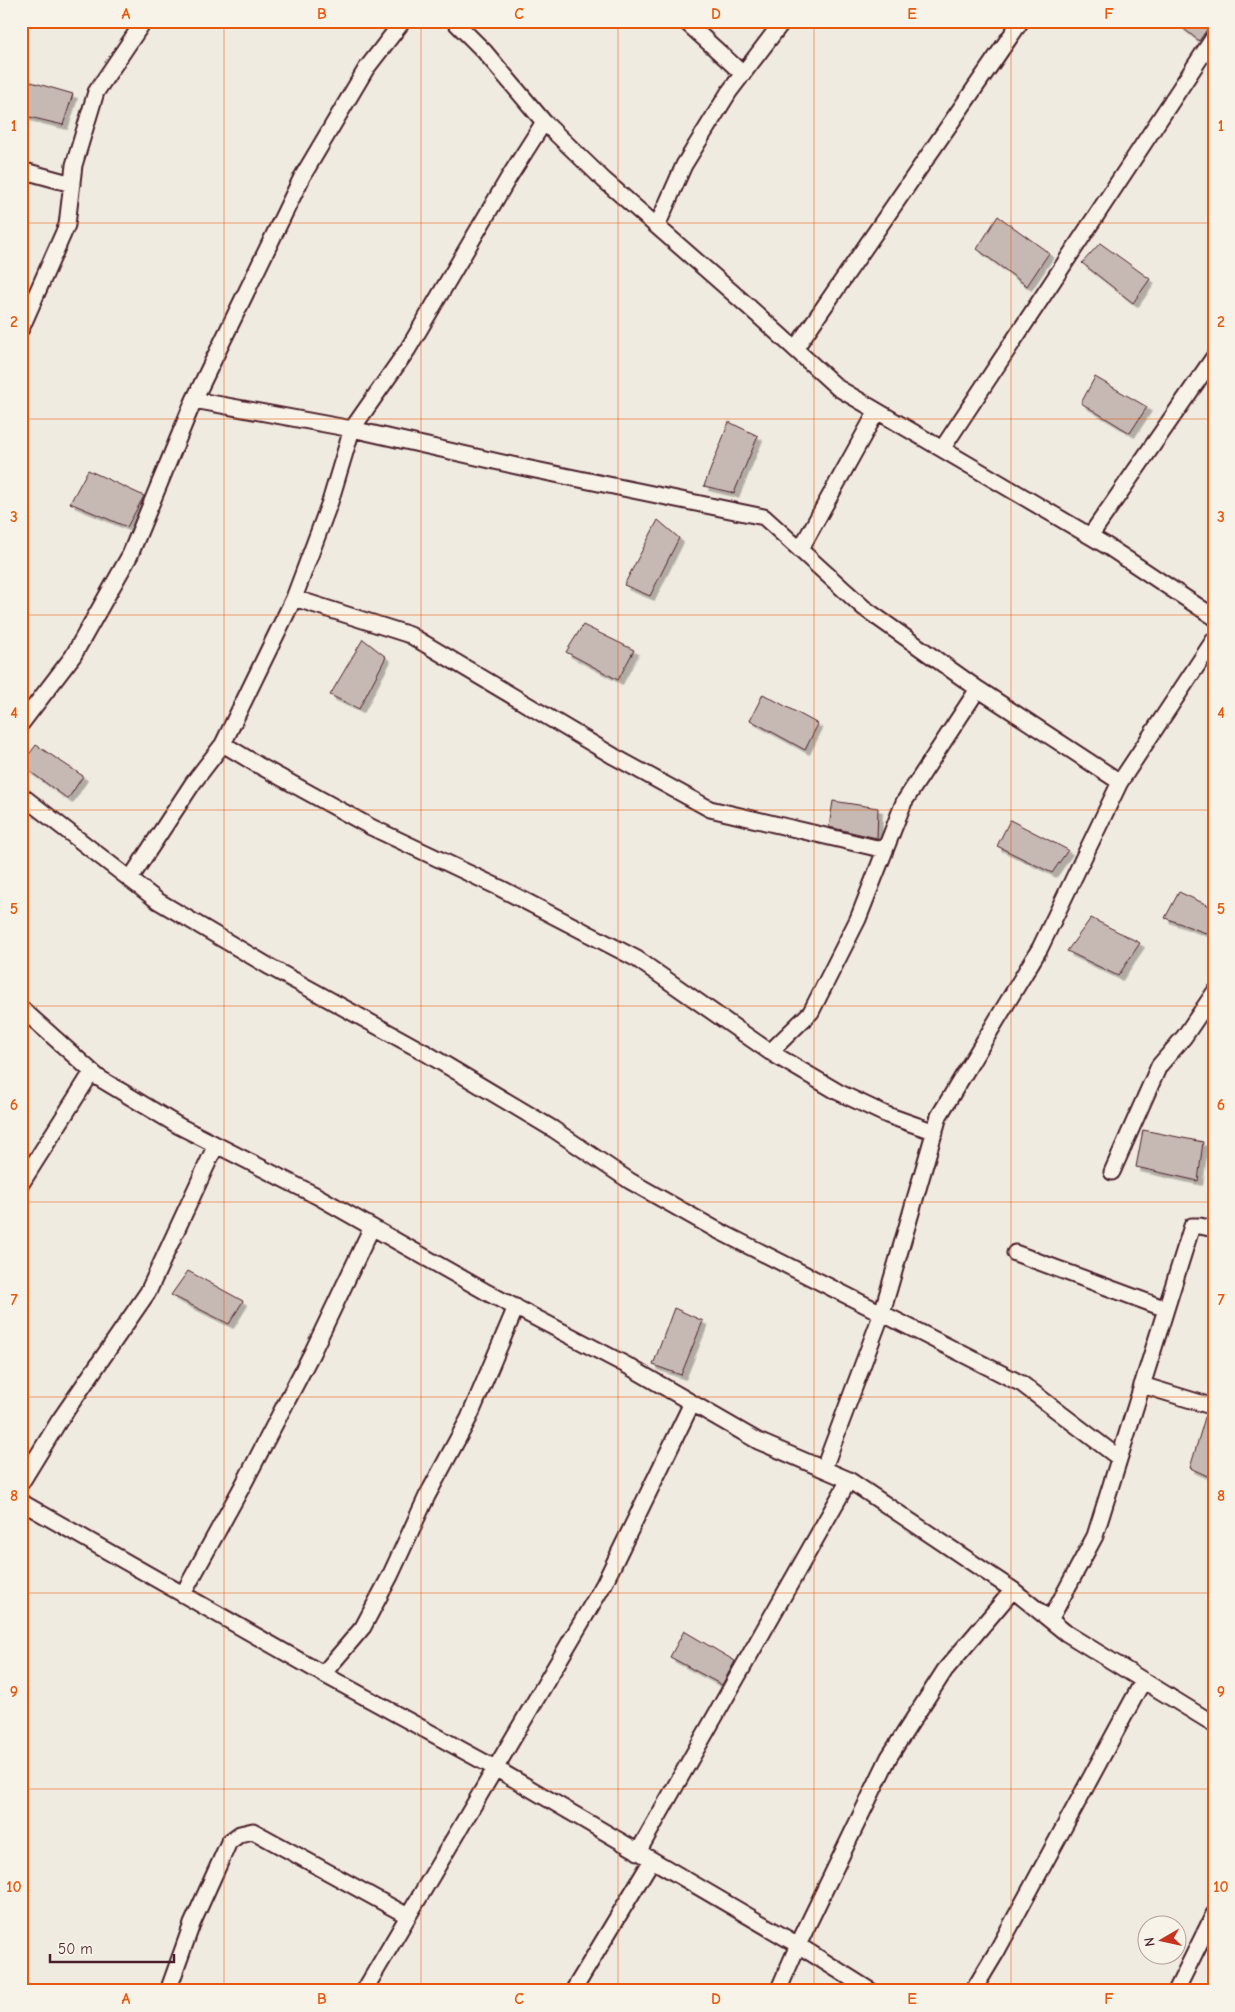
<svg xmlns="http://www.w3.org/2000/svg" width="1235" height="2012" viewBox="0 0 1235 2012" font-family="'Comic Neue',sans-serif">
<defs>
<filter id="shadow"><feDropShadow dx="4.5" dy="4.5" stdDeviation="0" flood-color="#0004"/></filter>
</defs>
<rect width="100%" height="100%" fill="#f0ebe0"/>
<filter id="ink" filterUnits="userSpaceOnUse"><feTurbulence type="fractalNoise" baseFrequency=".02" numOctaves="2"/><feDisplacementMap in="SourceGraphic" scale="10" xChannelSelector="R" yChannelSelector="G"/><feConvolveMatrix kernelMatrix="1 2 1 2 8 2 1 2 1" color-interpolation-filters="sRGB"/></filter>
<g filter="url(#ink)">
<path fill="#c6b8b3" stroke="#4a1f2b" filter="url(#shadow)" d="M 1174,21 L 1213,21 L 1199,41 Z
M 21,79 L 73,94 L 63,125 L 21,115 Z
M 998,216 L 1049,253 L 1027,286 L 977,249 Z
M 1100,243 L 1150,279 L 1133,303 L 1082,263 Z
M 1095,377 L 1147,407 L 1130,433 L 1081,403 Z
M 729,422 L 758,436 L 734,493 L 704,486 Z
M 88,470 L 144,496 L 127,527 L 70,503 Z
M 658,520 L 679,538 L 650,596 L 624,585 Z
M 583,625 L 634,650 L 618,680 L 566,652 Z
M 363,639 L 386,657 L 359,709 L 330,695 Z
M 763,694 L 818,724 L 805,750 L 750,720 Z
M 36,745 L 83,776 L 68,799 L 21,765 Z
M 833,801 L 878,808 L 877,838 L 829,827 Z
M 1010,820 L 1068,850 L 1052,873 L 997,846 Z
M 1179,892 L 1214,908 L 1214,936 L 1165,918 Z
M 1091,918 L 1140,943 L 1118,976 L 1067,951 Z
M 1143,1130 L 1203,1142 L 1198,1181 L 1136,1167 Z
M 188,1271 L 243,1301 L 229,1324 L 171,1295 Z
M 674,1308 L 703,1321 L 681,1375 L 653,1365 Z
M 1206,1414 L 1214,1416 L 1214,1479 L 1190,1468 Z
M 684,1631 L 735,1661 L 722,1685 L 670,1657 Z"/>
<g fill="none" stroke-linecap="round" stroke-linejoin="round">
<g stroke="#4a1f2b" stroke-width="19">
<path id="street" d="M 454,21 L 484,51 L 544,122 L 604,180 L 749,307 L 838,388 L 1107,546 L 1214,617
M 685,21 L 743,74
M 544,122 L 509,177 L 408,349 L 352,429 L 330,502 L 294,598 L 223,744 L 258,765 L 371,827 L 500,888 L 637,959 L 770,1052 L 838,1092 L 887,1115 L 935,1132
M 21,170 L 72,184
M 657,226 L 684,165 L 729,92 L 783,21
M 21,329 L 67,225 L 74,165 L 96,92 L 144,21
M 795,349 L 1021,21
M 194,400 L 352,429 L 521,467 L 764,517 L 864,608 L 978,689 L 904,802 L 858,919 L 811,1012 L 770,1052
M 942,449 L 1214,37
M 1090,536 L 1214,357
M 800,550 L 877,411
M 294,598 L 410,635 L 615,757 L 710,809 L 885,850
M 978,689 L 1120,782
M 21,724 L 73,656 L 130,555 L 194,400 L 302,177 L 366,69 L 403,21
M 21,795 L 158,901 L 270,967 L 424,1052 L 553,1129 L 630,1181 L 715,1229 L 1022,1384 L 1119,1458
M 130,879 L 193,783 L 223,744
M 21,1008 L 99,1078 L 179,1126 L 317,1196 L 488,1293 L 628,1366 L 758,1441 L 849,1480 L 1013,1590 L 1066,1633 L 1214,1724
M 1112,1172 L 1159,1066 L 1184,1037 L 1214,993
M 21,1184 L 92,1072
M 1015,1253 L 1166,1309
M 1142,1385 L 1214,1407
M 824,1468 L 882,1313 L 939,1116 L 1040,948 L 1120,782 L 1214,640
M 21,1483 L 59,1421 L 148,1292 L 216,1145
M 21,1502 L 323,1674 L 495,1768 L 798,1945 L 871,1991
M 183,1594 L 243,1485 L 312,1353 L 372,1227
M 1050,1620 L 1095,1536 L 1192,1226 L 1200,1226 L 1214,1229
M 323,1674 L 363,1627 L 390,1576 L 427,1496 L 469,1418 L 516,1307
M 638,1852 L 849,1480
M 168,1991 L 192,1924 L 229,1842 L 240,1834 L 253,1831 L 408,1916
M 364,1991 L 604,1584 L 692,1403
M 573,1991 L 652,1860
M 778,1991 L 798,1945 L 889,1757 L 945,1670 L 1013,1590
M 973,1991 L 997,1951 L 1143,1681
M 1176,1991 L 1214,1914"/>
</g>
<use href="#street" stroke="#f7f3e8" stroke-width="15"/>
</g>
</g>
<path fill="none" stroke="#e8590c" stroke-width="1" stroke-opacity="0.55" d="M 224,21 L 224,1991M 421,21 L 421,1991M 618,21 L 618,1991M 814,21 L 814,1991M 1011,21 L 1011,1991M 21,223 L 1214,223M 21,419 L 1214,419M 21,615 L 1214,615M 21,810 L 1214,810M 21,1006 L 1214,1006M 21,1202 L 1214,1202M 21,1397 L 1214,1397M 21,1593 L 1214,1593M 21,1789 L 1214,1789"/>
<rect width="1235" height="2012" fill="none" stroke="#f7f3e8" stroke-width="55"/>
<g transform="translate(1162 1940) rotate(261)"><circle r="24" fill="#f7f3e8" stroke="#b29e9c"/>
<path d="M0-4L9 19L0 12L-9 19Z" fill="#c8321e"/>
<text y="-8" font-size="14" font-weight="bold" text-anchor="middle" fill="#4a1f2b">N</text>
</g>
<path d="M50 1954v8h124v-8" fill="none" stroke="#4a1f2b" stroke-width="2.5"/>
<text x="58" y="1954" font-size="15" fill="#4a1f2b" stroke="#f7f3e8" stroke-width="4" paint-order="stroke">50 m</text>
<rect x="28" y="28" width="1180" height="1956" fill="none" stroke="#e8590c" stroke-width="2"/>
<g font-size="16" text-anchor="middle" font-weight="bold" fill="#e8590c">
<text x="126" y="19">A</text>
<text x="322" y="19">B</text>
<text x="519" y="19">C</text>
<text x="716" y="19">D</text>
<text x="912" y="19">E</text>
<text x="1109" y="19">F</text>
<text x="14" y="131">1</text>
<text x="1221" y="131">1</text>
<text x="14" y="327">2</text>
<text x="1221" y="327">2</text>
<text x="14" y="522">3</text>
<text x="1221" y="522">3</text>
<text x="14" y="718">4</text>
<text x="1221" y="718">4</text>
<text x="14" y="914">5</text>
<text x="1221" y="914">5</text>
<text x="14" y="1110">6</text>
<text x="1221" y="1110">6</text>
<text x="14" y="1305">7</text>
<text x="1221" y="1305">7</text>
<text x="14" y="1501">8</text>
<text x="1221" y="1501">8</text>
<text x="14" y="1697">9</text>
<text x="1221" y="1697">9</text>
<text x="14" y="1892">10</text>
<text x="1221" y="1892">10</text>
<text x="126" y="2004">A</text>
<text x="322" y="2004">B</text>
<text x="519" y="2004">C</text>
<text x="716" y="2004">D</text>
<text x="912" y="2004">E</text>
<text x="1109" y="2004">F</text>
</g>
</svg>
